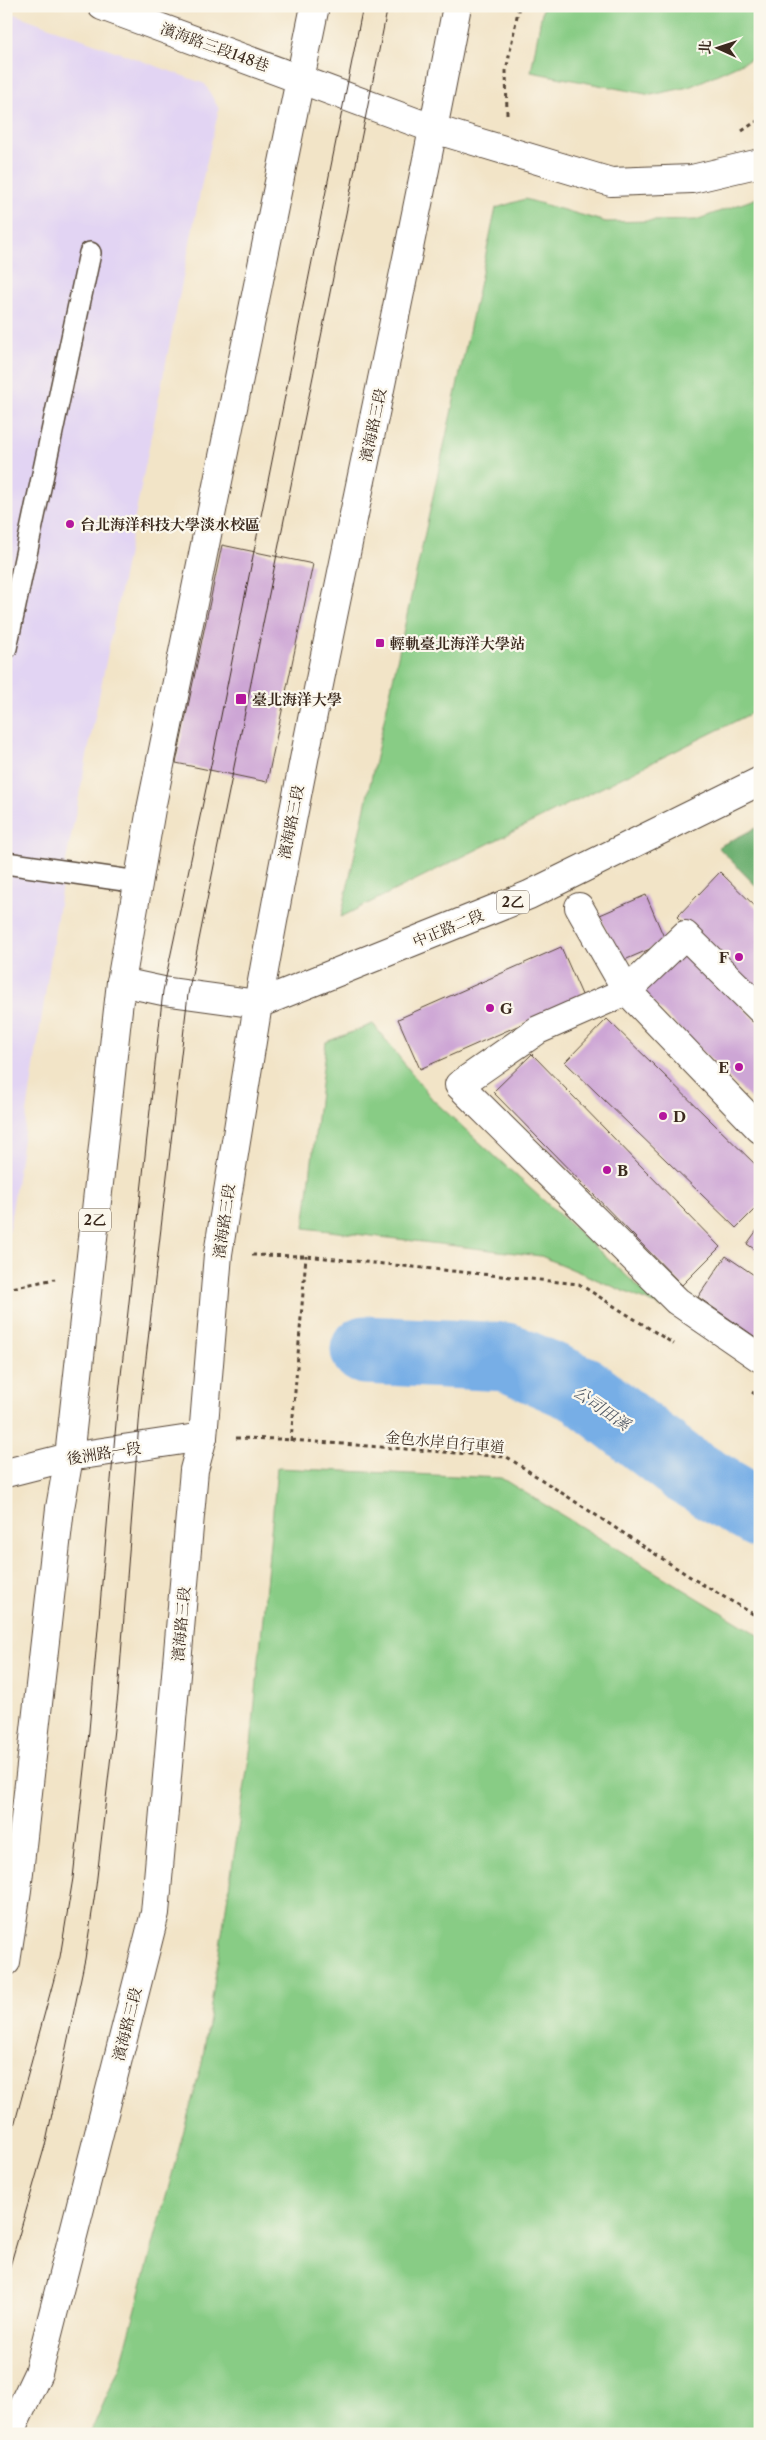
<svg xmlns="http://www.w3.org/2000/svg" width="766" height="2440" viewBox="0 0 766 2440" font-family="'Libre Caslon Text','Noto Serif TC',serif">
<rect width="100%" height="100%" fill="#fbf7ec"/>
<filter id="ink" filterUnits="userSpaceOnUse"><feTurbulence type="fractalNoise" baseFrequency=".02" numOctaves="2"/><feDisplacementMap in="SourceGraphic" scale="10" xChannelSelector="R" yChannelSelector="G"/><feConvolveMatrix kernelMatrix="1 2 1 2 8 2 1 2 1" color-interpolation-filters="sRGB"/></filter>
<filter id="wash" filterUnits="userSpaceOnUse"><feTurbulence type="fractalNoise" baseFrequency=".0096" numOctaves="4" result="noise"/><feDisplacementMap in="SourceGraphic" scale="20" xChannelSelector="R" yChannelSelector="G"/><feGaussianBlur stdDeviation="1.12" result="paint"/><feColorMatrix in="noise" values="0 0 0 0 0 0 0 0 0 0 0 0 0 0 0 0 0 1.4 0 .05"/><feComposite in="paint" operator="in"/></filter>
<g filter="url(#wash)">
<rect width="100%" height="100%" fill="#f2e4c7"/>
<path fill="#e2d4f3" d="M 6,11 L 205,84 L 219,109 L 203,178 L 64,871 L 9,1231 L 6,1234 Z"/>
<path fill="#88cc85" stroke="#627b52" d="M 543,6 L 760,6 L 760,55 L 689,87 L 651,95 L 531,72 Z
M 760,197 L 760,709 L 341,917 L 496,208 L 525,199 L 606,222 L 696,220 Z
M 373,1024 L 433,1100 L 661,1307 L 541,1256 L 304,1228 L 326,1042 Z
M 277,1468 L 501,1478 L 760,1636 L 760,2434 L 90,2434 L 121,2364 L 202,2063 L 251,1745 Z"/>
<path fill="#6eb072" stroke="#546d48" d="M 760,826 L 760,890 L 718,847 Z"/>
<g fill="none" stroke-linecap="round" stroke-linejoin="round">
<path stroke="#77aee6" stroke-width="69" d="M 365,1350 L 507,1357 L 582,1390 L 684,1469 L 760,1514"/>
</g>
<g id="blocks">
<path fill="#cda6d5" d="M 222,545 L 313,564 L 267,782 L 176,763 Z
M 720,872 L 760,911 L 760,997 L 677,917 Z
M 646,895 L 666,942 L 620,962 L 600,915 Z
M 561,947 L 583,997 L 420,1069 L 398,1019 Z
M 683,947 L 760,1025 L 760,1108 L 640,989 Z
M 607,1019 L 760,1169 L 760,1204 L 736,1228 L 565,1062 Z
M 532,1054 L 720,1247 L 682,1285 L 493,1092 Z
M 760,1226 L 760,1253 L 747,1244 Z
M 726,1256 L 760,1279 L 760,1340 L 698,1297 Z"/>
</g>
</g>
<g filter="url(#ink)">
<use href="#blocks" fill-opacity="0" stroke="#564637" stroke-width="1"/>
<g fill="none" stroke-linecap="round" stroke-linejoin="round">
<g stroke="#564637" stroke-width="24">
<path id="lane" d="M 6,648 L 90,253
M 6,863 L 138,882"/>
</g>
<g stroke="#564637" stroke-width="30">
<path id="street" d="M 102,6 L 434,129 L 611,182 L 692,179 L 760,163
M 579,907 L 627,991 L 760,1129
M 760,1009 L 685,935 L 627,991 L 538,1030 L 459,1085 L 677,1301 L 760,1358"/>
</g>
<g stroke="#564637" stroke-width="30">
<path id="secondary" d="M 121,982 L 151,809 L 315,6
M 258,1004 C 317,670 394,339 457,6
M 6,1962 L 17,1890 L 60,1508 L 69,1457
M 9,2434 L 38,2373 L 155,1913 L 194,1470 L 203,1437"/>
</g>
<g stroke="#564637" stroke-width="30">
<path id="primary" d="M 69,1457 L 121,982 L 163,991 L 258,1004 L 529,895 L 760,781
M 6,1473 L 69,1457 L 203,1437 L 218,1254 L 258,1004"/>
</g>
<path stroke="#564637" stroke-width="3" stroke-dasharray="4 4" stroke-linecap="butt" d="M 507,114 L 506,71 L 519,6
M 742,131 L 760,119
M 252,1255 L 306,1256 L 579,1284 L 674,1344
M 6,1289 L 55,1279
M 752,1392 L 760,1397
M 236,1438 L 279,1439 L 507,1457 L 695,1580 L 760,1618
M 291,1441 L 306,1256"/>
<use href="#lane" stroke="#fff" stroke-width="21"/>
<use href="#street" stroke="#fff" stroke-width="28"/>
<use href="#secondary" stroke="#fff" stroke-width="28"/>
<use href="#primary" stroke="#fff" stroke-width="28"/>
<path stroke="#3b2a1e" stroke-width="1" d="M 6,2155 L 60,1957 L 73,1878 L 88,1742 L 117,1412 L 163,991 L 214,751 L 363,6
M 6,2280 L 46,2142 L 85,1959 L 96,1886 L 118,1694 L 140,1410 L 188,994 L 388,6"/>
</g>
</g>
<g fill="#b5179e" stroke="#fbf7ec" stroke-width="2">
<circle cx="70" cy="524" r="5"/>
<rect x="375" y="638" width="10" height="10" rx="2.5"/>
<rect x="235" y="693" width="12" height="12" rx="2.5"/>
<circle cx="739" cy="957" r="5"/>
<circle cx="490" cy="1008" r="5"/>
<circle cx="739" cy="1067" r="5"/>
<circle cx="663" cy="1116" r="5"/>
<circle cx="607" cy="1170" r="5"/>
</g>
<g text-anchor="middle" dominant-baseline="central" stroke-width="4.5" stroke-linejoin="round" paint-order="stroke">
<g fill="#fbf7ec" stroke="#75685c" stroke-width="1">
<rect x="497" y="890.5" width="32" height="23" rx="4"/>
<rect x="79" y="1208.5" width="32" height="23" rx="4"/>
</g>
<g font-size="14" font-weight="bold" fill="#3b2a1e">
<text x="513" y="902">2乙</text>
<text x="95" y="1220">2乙</text>
</g>
<g font-size="15" fill="#3b2a1e" stroke="#fbf7ec">
<text transform="translate(215 47) rotate(20)">濱海路三段148巷</text>
<text transform="translate(373 425) rotate(-78)">濱海路三段</text>
<text transform="translate(291 822) rotate(-79)">濱海路三段</text>
<text transform="translate(448 928) rotate(-22)">中正路二段</text>
<text transform="translate(224 1221) rotate(-82)">濱海路三段</text>
<text transform="translate(445 1442) rotate(5)">金色水岸自行車道</text>
<text transform="translate(104 1453) rotate(-9)">後洲路一段</text>
<text transform="translate(181 1624) rotate(-85)">濱海路三段</text>
<text transform="translate(127 2024) rotate(-76)">濱海路三段</text>
</g>
<g font-size="15" font-weight="bold" fill="#3b2a1e" stroke="#fbf7ec" text-anchor="start">
<text x="80" y="524">台北海洋科技大學淡水校區</text>
<text x="390" y="643">輕軌臺北海洋大學站</text>
<text x="252" y="699">臺北海洋大學</text>
<text x="729" y="957" text-anchor="end">F</text>
<text x="500" y="1008">G</text>
<text x="729" y="1067" text-anchor="end">E</text>
<text x="673" y="1116">D</text>
<text x="617" y="1170">B</text>
</g>
<g font-size="16" font-style="italic" fill="#505864" stroke="#fbf7ec">
<text transform="translate(602 1408) rotate(35)">公司田溪</text>
</g>
</g>
<rect width="766" height="2440" fill="none" stroke="#fbf7ec" stroke-width="25"/>
<g transform="translate(718 48) rotate(273)" stroke="#fbf7ec" stroke-width="4" paint-order="stroke">
<path d="M0-4L9 19L0 12L-9 19Z" fill="#3b2a1e"/>
<text y="-8" font-size="14" font-weight="bold" text-anchor="middle" fill="#3b2a1e">北</text>
</g>
</svg>
